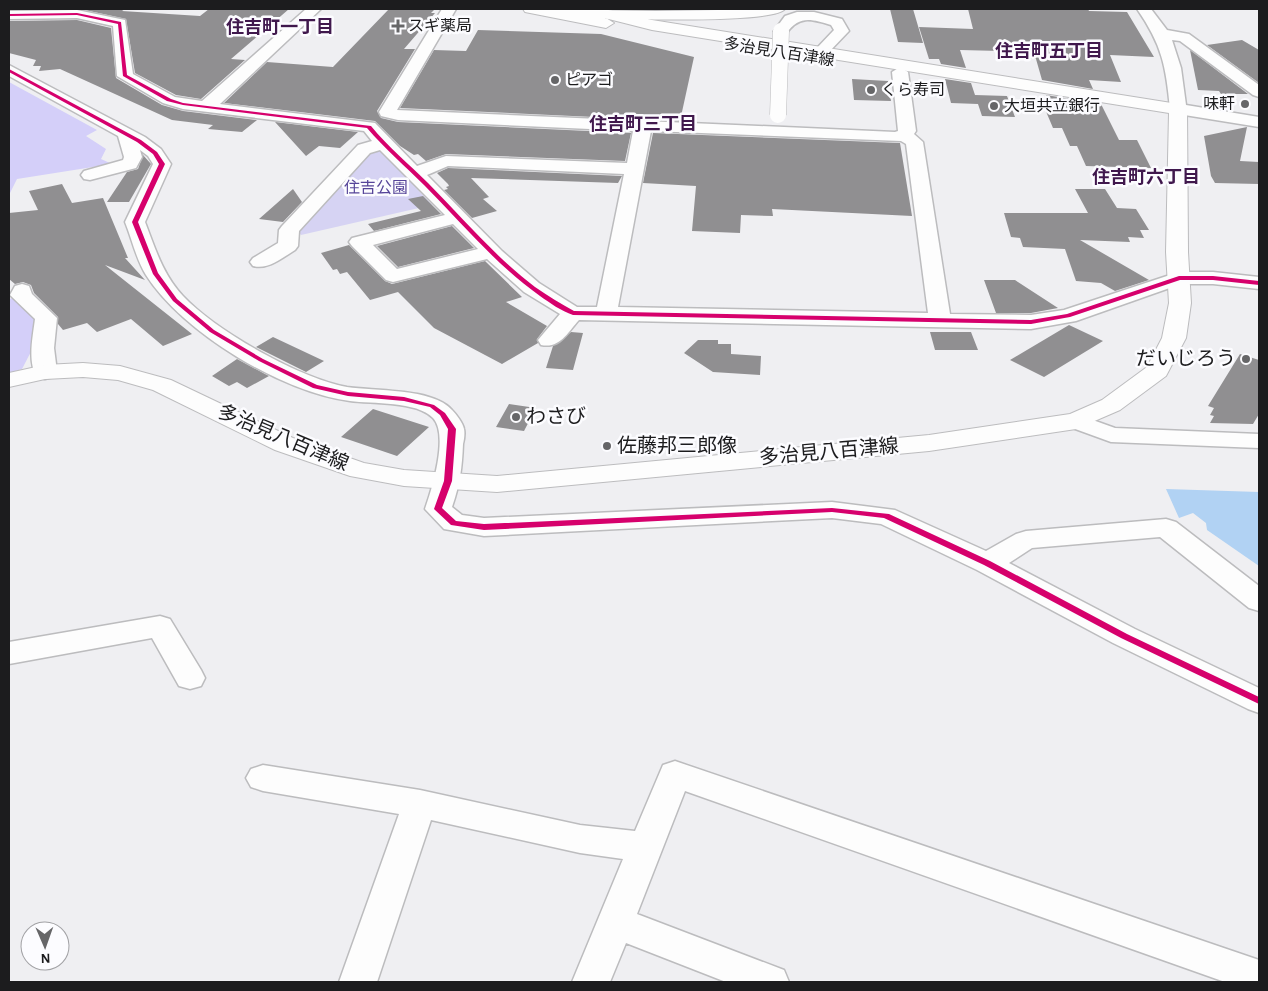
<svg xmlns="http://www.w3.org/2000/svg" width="1268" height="991" viewBox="0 0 1268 991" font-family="'Alegreya Sans','Noto Sans JP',sans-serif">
<rect width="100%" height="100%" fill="#efeff2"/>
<path fill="#d6d3f3" d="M 369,151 L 382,151 L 432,205 L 301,235 L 297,230 L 308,214 L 318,210 Z"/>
<path fill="#d4cff9" d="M 9,82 L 97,130 L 86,136 L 106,149 L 101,159 L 112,164 L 17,179 L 9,195 Z
M 13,298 L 39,321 L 36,342 L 22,369 L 9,373 L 9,299 Z"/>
<path fill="#b1d2f3" d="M 1166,489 L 1259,492 L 1259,566 L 1207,530 L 1206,523 L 1193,513 L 1179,518 Z"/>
<path fill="#908f91" d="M 80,9 L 125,9 L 122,11 L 200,16 L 209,9 L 289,9 L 231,59 L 245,60 L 201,99 L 176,95 L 135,73 L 126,19 Z
M 389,9 L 435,9 L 431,13 L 435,13 L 404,49 L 415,49 L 377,111 L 381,118 L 398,122 L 631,133 L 625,161 L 446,154 L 426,161 L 418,154 L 414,155 L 400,146 L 375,121 L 224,103 L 267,62 L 333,67 Z
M 890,9 L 913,9 L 923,43 L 898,42 Z
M 968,9 L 1088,9 L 1089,11 L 1127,12 L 1154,57 L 1110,55 L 1121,82 L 1089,80 L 1093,89 L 1042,80 L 1036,59 L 1003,58 L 1001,51 L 960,50 L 966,68 L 941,64 L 939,59 L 929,59 L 919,27 L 973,29 Z
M 77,20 L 111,28 L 116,78 L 162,105 L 183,111 L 257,120 L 242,132 L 208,129 L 213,125 L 172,120 L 60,69 L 39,71 L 41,66 L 33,66 L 36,60 L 9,53 L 9,21 Z
M 478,30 L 601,34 L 694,57 L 680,121 L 400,108 L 434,50 L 466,51 Z
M 1242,40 L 1259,50 L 1259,83 L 1207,45 Z
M 1190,50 L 1248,94 L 1221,94 L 1219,91 L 1198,90 Z
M 852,79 L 888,81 L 891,101 L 854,100 Z
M 945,79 L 971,83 L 978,104 L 951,103 Z
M 975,95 L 1007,96 L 1015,117 L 982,116 Z
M 1046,95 L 1101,104 L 1119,140 L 1137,140 L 1151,168 L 1086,166 L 1077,146 L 1070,146 L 1062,128 L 1053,128 L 1042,102 L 1048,102 Z
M 275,122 L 358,132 L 340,148 L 319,146 L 306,156 Z
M 1247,127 L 1240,161 L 1259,162 L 1259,184 L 1215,183 L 1211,176 L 1204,136 Z
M 653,133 L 900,143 L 912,216 L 772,209 L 773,216 L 741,215 L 740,233 L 692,231 L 696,186 L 643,183 Z
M 143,155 L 151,164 L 129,202 L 107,202 L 127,172 L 138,169 Z
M 448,168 L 622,176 L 618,183 L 471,178 L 489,197 L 483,199 L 497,211 L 472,218 L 444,190 L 448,189 L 446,187 L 449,186 L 448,184 L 437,173 Z
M 62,184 L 72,203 L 103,198 L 128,258 L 125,258 L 145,280 L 105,265 L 192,334 L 163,346 L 131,319 L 97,332 L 87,323 L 63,330 L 58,324 L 58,317 L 34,293 L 31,285 L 23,282 L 15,284 L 9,279 L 9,213 L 38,210 L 29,191 Z
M 293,189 L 302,202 L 283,222 L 259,219 Z
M 1075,189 L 1105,189 L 1117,208 L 1136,209 L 1149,230 L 1140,230 L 1144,238 L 1128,237 L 1130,242 L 1080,240 L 1149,280 L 1115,291 L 1101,283 L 1076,281 L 1065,249 L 1023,247 L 1020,238 L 1011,237 L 1004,213 L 1088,213 Z
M 423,196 L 441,214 L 374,231 L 368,224 L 421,211 L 408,199 Z
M 452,226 L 474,248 L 398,267 L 377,246 Z
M 349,245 L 385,281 L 392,284 L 485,261 L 522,297 L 506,302 L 547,326 L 537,339 L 538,343 L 502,364 L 434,328 L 398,292 L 370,300 L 347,272 L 340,274 L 337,269 L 333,270 L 321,253 Z
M 984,280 L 1015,280 L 1058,308 L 1031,313 L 996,313 Z
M 1069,325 L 1103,341 L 1044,377 L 1010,360 Z
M 571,332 L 583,333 L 573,370 L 546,368 L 553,346 Z
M 930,332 L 971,332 L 978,350 L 935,350 Z
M 273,337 L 324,361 L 306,372 L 256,347 Z
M 698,340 L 718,340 L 718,344 L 731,344 L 731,354 L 761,356 L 760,375 L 713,372 L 684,353 Z
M 1240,354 L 1259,360 L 1259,414 L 1253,424 L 1210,423 L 1214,416 L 1210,415 L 1214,408 L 1208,406 Z
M 237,359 L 265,374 L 269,376 L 247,388 L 237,382 L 229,386 L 212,376 Z
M 509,404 L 536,408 L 524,431 L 496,427 Z
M 373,409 L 429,427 L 397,456 L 341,437 Z"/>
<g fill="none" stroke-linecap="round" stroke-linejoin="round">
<g stroke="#bcbcbe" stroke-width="3">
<path id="minor" d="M 306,9 L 321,9 L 220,104 L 375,123 L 417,166 L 446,156 L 627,163 L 633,131 L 398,120 L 381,116 L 379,112 L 442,9 L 456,9 L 397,110 L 895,132 L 898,131 L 892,72 L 900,67 L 908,72 L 916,131 L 914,134 L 923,142 L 950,314 L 1031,315 L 1064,310 L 1179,272 L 1213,272 L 1259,277 L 1259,289 L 1213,284 L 1181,284 L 1076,321 L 1031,329 L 579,320 C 568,332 560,349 541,345 L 538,340 L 560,314 L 524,292 L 487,259 L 393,282 L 386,280 L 352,246 L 349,242 L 352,238 L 445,215 L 380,150 L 370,153 L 299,231 L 298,246 L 295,250 C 282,258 268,270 253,266 L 250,262 L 253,258 L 278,243 L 279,230 L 282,226 L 358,145 L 372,141 L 364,131 L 183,109 L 163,103 L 117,76 L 113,26 L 77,18 L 9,19 L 9,11 L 77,10 L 125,20 L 133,74 L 175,97 L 202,101 ZM 651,131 L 901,141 L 906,144 L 928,313 L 618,307 ZM 448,166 L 624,174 L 597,307 L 577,307 L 539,283 L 502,251 L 427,175 ZM 453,224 L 478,249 L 397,269 L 373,245 Z
M 1137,9 L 1151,9 L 1167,30 L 1189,34 L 1259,85 L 1259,97 L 1253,95 L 1180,41 L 1172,40 L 1181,68 L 1186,105 L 1259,117 L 1259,127 L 1172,113 L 1170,109 C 1166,66 1162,45 1137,9 Z
M 797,12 L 814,12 L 842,19 L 849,31 L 826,55 L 816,55 L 813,52 L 816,49 L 834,30 L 831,25 C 811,19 799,15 786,34 L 781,35 L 774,31 L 785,16 Z
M 9,65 L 145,137 L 161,149 L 171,164 L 145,222 C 155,248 163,275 183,296 C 216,331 299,378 347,387 C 374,391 433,388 452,410 C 456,414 463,423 464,429 C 465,433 464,440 463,444 C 462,468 460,484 452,507 L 462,515 L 484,518 L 832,502 L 895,510 L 986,551 L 1016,534 L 1026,531 L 1166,519 L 1176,522 L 1259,586 L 1259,611 L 1249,608 L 1160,537 L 1032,548 L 1009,563 L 1135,629 L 1259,688 L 1259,713 L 1248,709 L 1113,643 L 977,570 L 881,524 L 832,518 L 484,536 L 444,529 L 425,509 C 432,489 449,435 433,418 C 417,401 372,404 350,401 C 283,393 182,332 146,275 C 136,259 132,239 125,222 L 153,164 L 148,156 L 140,150 L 142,157 L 136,168 L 90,180 L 84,179 L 81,175 L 84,171 L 123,160 L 124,157 L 118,136 L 9,76 Z
M 22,284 L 29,286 L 32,294 L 57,318 L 54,348 L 57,372 L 53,377 L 45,379 L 37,377 C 27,362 33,336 35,319 L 10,295 L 15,286 Z
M 1076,414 L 1115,428 L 1259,434 L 1259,448 L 1111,442 L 1067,426 L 1064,421 L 1067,416 Z
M 160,616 L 170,619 L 201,670 L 205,678 L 201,686 L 190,689 L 179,686 L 152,638 L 9,664 L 9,642 Z
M 675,761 L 1259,960 L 1259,982 L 1225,982 L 685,791 L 637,914 L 784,970 L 789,982 L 726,982 L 626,943 L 610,982 L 572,982 L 623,859 L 580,853 L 431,820 L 377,982 L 339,982 L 399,814 L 263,791 L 251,787 L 246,778 L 251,769 L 263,765 L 420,790 L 580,825 L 635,831 L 663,765 Z"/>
</g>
<g stroke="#bcbcbe" stroke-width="2">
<path id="major" d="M 523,9 L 553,9 L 606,18 L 614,23 L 606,28 L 530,13 L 525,12 Z
M 579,9 L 604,9 L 652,20 L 1184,105 L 1187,109 L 1188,252 L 1191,303 L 1186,338 L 1166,376 L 1120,410 L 1076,429 L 929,451 L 497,492 L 404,486 L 350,476 L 275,450 L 153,390 L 118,380 L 83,377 L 45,379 L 9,387 L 9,373 L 45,365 L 83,363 L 120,366 L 171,380 L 293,438 L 364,463 L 404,470 L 497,476 L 929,435 L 1070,414 L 1102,400 L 1147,367 L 1162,338 L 1169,303 L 1166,252 L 1169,113 L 652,30 L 581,12 Z"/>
</g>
<g stroke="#bcbcbe" stroke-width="2">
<path id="highway" d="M 528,9 L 656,11 L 785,9 C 774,26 558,19 530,12 Z"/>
</g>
<use href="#minor" fill="#fdfdfd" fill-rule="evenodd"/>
<use href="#major" fill="#fdfdfd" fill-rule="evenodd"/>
<use href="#highway" fill="#fdfdfd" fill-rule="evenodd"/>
<g stroke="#bcbcbe" stroke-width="17" stroke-linecap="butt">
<path id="minor-bridge" d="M 778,115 L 781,31"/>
</g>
<use href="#minor-bridge" stroke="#fdfdfd" stroke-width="16"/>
<g stroke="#fcfcff" stroke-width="3">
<path id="cycleway" d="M 77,13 L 121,22 L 127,75 L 171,99 L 183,103 L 371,126 C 388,147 409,164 428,183 C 463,218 495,257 535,287 C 548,296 561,304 574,311 L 1031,320 L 1067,314 L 1179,276 L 1213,276 L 1259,281 L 1259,285 L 1213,280 L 1180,280 L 1070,317 L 1031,324 L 573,315 C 561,311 550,303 540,296 C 496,265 462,223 424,185 C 405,166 385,149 367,128 L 183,105 L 167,101 L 123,76 L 118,24 L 77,15 L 9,16 L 9,14 Z
M 9,69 L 141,140 L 157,152 L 165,164 L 138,222 L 158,273 L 177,299 L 214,330 L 263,359 L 317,385 L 348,392 L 404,397 L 434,405 L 445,413 L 456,429 L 452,481 L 442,508 L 456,521 L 484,524 L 832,508 L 889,514 L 990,561 L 1127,634 L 1259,697 L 1259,704 L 1121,638 L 984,565 L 884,518 L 832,512 L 484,530 L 451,525 L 434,509 L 444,481 L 448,429 L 440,415 L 430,407 L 404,401 L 348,396 L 313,388 L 259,361 L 210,332 L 173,301 L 153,274 L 132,222 L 159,164 L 153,154 L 137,142 L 9,72 Z"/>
</g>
<use href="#cycleway" fill="#d6006c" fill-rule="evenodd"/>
</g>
<g fill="#666668" stroke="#fcfcff" stroke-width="2">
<path d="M395.5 18.5h5v5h5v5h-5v5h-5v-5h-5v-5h5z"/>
<circle cx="555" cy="80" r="5"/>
<circle cx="871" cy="90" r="5"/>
<circle cx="1245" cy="104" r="5"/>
<circle cx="994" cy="106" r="5"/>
<circle cx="1246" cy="359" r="5"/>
<circle cx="516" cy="417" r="5"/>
<circle cx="607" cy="446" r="5"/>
</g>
<g text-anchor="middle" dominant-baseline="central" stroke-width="5" stroke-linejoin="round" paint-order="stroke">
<g font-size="16" fill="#1c1c1e" stroke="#fcfcff" text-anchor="start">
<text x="408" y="26">スギ薬局</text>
<text x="565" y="80">ピアゴ</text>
<text x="881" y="90">くら寿司</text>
<text x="1235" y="104" text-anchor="end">味軒</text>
<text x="1004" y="106">大垣共立銀行</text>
</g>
<g font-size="16" fill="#1c1c1e" stroke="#fcfcff">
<text transform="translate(779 52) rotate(9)">多治見八百津線</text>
</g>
<g font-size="16" fill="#564599" stroke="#fcfcff">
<text x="376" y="188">住吉公園</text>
</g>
<g font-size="18" font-weight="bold" fill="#40184d" stroke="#fcfcff">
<text x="280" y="28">住吉町一丁目</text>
<text x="1049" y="52">住吉町五丁目</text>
<text x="643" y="125">住吉町三丁目</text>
<text x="1146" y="178">住吉町六丁目</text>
</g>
<g font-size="20" fill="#1c1c1e" stroke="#fcfcff" text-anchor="start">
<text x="1236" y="359" text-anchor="end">だいじろう</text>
<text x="526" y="417">わさび</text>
<text x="617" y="446">佐藤邦三郎像</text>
</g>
<g font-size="20" fill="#1c1c1e" stroke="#fcfcff">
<text transform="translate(283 438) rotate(23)">多治見八百津線</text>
<text transform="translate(829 452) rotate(-5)">多治見八百津線</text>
</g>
</g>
<rect width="1268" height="991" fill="none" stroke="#1c1c1e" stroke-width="20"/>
<g transform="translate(45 946) rotate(178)"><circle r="24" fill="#fcfcff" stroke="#a2a2a5"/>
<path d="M0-4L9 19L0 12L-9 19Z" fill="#666668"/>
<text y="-8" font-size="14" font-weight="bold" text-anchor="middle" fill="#1c1c1e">N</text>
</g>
</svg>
